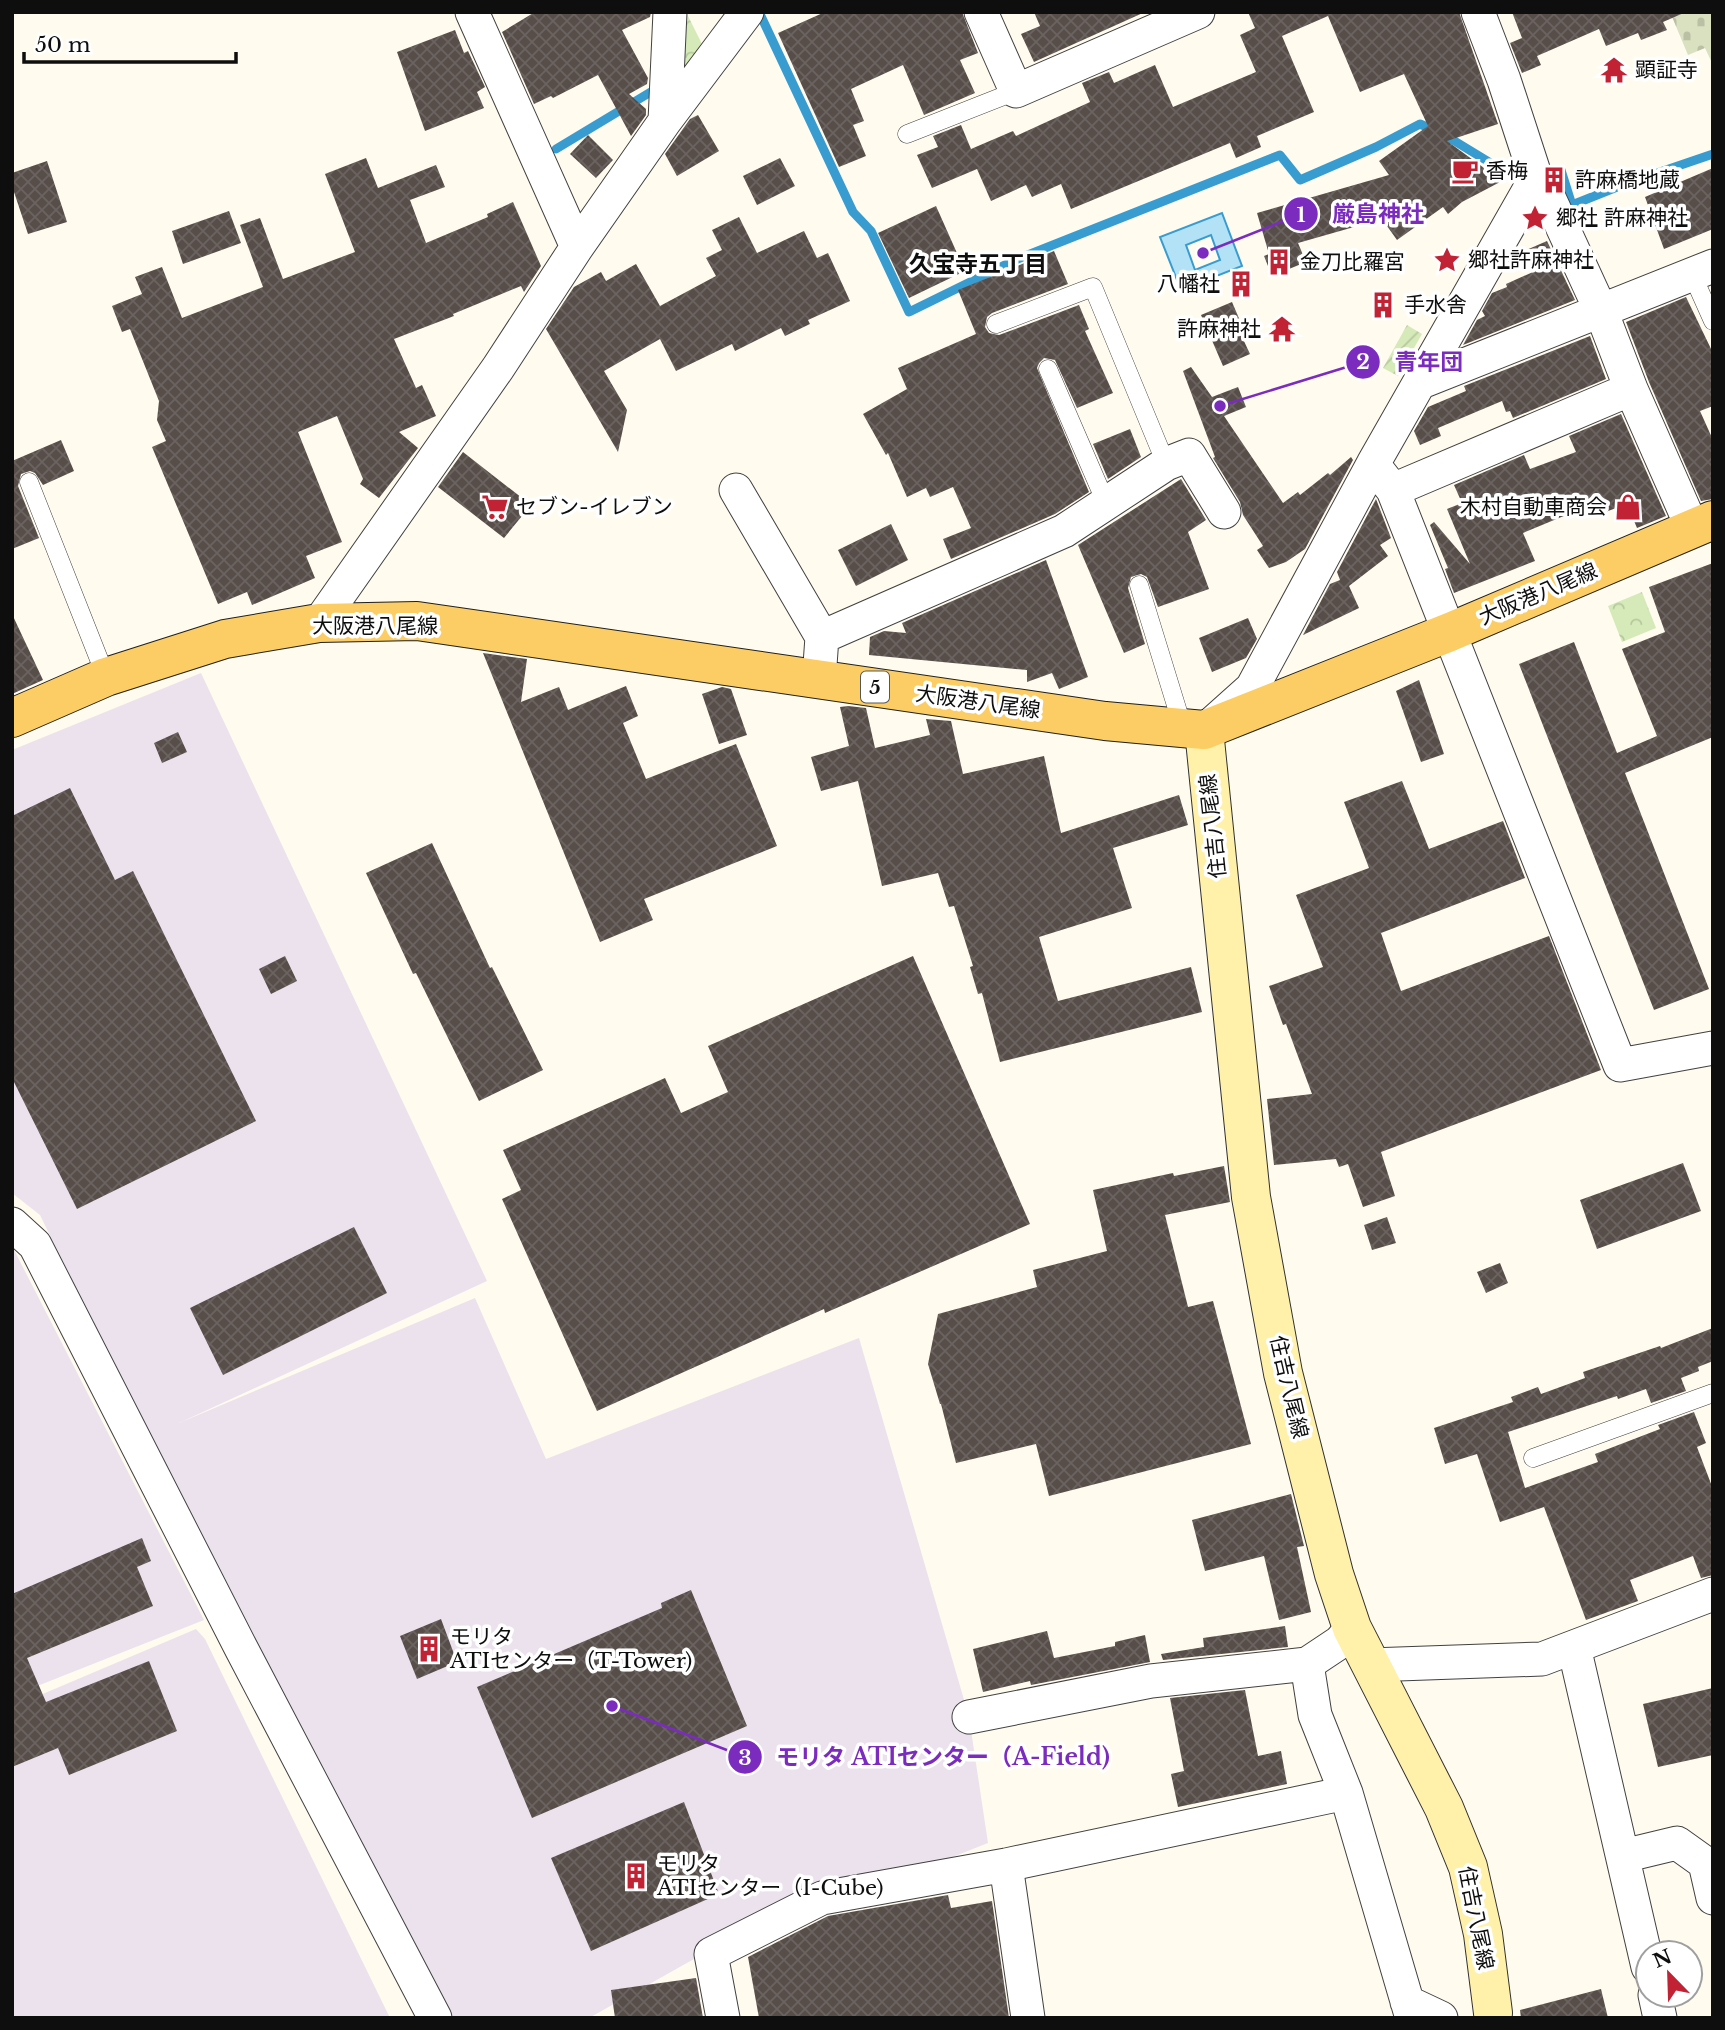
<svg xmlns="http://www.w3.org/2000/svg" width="1725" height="2030" viewBox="0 0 1725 2030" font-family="'Libre Baskerville','Noto Sans JP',serif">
<defs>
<pattern id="cemetery-stones" width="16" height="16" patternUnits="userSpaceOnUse" patternTransform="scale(1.75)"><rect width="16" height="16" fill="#d9e1c0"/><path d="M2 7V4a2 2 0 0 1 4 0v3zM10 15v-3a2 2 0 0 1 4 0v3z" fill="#b9c0a4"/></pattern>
<pattern id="park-crowns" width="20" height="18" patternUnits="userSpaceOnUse" patternTransform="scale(1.75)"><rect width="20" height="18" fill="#d5eab8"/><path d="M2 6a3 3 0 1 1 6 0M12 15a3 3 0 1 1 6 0" fill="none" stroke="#b6c89d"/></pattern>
<pattern id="garden-furrows" width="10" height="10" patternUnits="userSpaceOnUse" patternTransform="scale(1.75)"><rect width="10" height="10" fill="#d5eab8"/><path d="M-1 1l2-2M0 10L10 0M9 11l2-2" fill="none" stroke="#b6c89d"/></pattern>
<pattern id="building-cross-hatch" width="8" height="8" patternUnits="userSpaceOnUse" patternTransform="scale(1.75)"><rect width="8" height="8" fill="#574e4a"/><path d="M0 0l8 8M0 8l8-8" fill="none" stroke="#6a6360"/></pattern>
</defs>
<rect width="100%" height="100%" fill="#fffbef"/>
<path fill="#ebe2ed" d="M 201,673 L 487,1281 L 179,1423 L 475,1298 L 546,1459 L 859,1338 L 969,1717 L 988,1843 L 694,1959 L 589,2018 L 452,2018 L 148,1436 L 40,1215 L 12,1193 L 12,750 Z
M 12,1246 L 204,1620 L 12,1696 Z
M 196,1629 L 205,1639 L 390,2018 L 12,2018 L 12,1707 Z"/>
<path fill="url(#cemetery-stones)" d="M 1670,12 L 1713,12 L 1713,65 L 1705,48 L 1688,55 Z"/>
<path fill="url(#park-crowns)" d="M 686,12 L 706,52 L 679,84 Z
M 1642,592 L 1656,628 L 1622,642 L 1608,606 Z"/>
<path fill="url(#garden-furrows)" d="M 1407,325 L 1422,334 L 1398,376 L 1383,368 Z"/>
<path fill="#b3e2f7" stroke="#389cd0" stroke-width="2" fill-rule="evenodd" d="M 1222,213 L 1242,266 L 1181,290 L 1160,237 ZM 1211,235 L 1220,260 L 1195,270 L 1186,245 Z"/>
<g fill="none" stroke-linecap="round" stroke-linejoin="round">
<path stroke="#389cd0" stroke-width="9" d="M 759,12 L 853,212 L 871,231 L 909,312 L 1015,260 L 1280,155 L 1300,180 L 1376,147 L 1420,124 L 1443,134 L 1512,176
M 556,149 L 659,87
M 1547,170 L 1561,170 L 1572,205 L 1622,185 L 1713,154"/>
</g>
<path fill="url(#building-cross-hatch)" d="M 535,12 L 651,12 L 650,17 L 622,30 L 648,78 L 647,84 L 629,94 L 646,109 L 646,115 L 631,136 L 598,75 L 553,98 L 551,96 L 534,104 L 502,32 Z
M 825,12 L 962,12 L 978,53 L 960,60 L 975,93 L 924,115 L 903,65 L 851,89 L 864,121 L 853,125 L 866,156 L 839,167 L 778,33 Z
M 1034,12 L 1145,12 L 1034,62 L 1021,34 L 1040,26 Z
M 1248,12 L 1459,12 L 1498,124 L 1447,141 L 1502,181 L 1462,202 L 1448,214 L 1443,207 L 1397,240 L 1382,219 L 1298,243 L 1306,262 L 1272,276 L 1264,256 L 1269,254 L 1257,213 L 1389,175 L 1379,161 L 1428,126 L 1404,74 L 1360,92 L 1328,16 L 1282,36 L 1314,112 L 1257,136 L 1261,147 L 1236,158 L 1230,143 L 1071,209 L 1061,184 L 1032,197 L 1026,185 L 991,201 L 977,169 L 932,188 L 917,155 L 938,147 L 933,136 L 961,125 L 971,149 L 1013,131 L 1016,136 L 1090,102 L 1082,83 L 1109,72 L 1114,83 L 1155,65 L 1173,107 L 1256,72 L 1240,35 L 1255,28 Z
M 1512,12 L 1686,12 L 1663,22 L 1667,30 L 1641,40 L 1638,33 L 1606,46 L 1599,29 L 1537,56 L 1541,65 L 1522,73 L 1510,43 L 1522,38 Z
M 455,30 L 464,53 L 468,51 L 485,87 L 477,92 L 484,108 L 425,131 L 397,52 Z
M 698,115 L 719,151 L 677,176 L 665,154 L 690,119 Z
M 588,135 L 613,160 L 596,178 L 570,154 Z
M 366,158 L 378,188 L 436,165 L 445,187 L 410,200 L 426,243 L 488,217 L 487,214 L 513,202 L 541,266 L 524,292 L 521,286 L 453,314 L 454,316 L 394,339 L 416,388 L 422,385 L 436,416 L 399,432 L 418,448 L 379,498 L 360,484 L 363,479 L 337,416 L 298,432 L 342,542 L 306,556 L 315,578 L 252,605 L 247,592 L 218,604 L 152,447 L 166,441 L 157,420 L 159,401 L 130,329 L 122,332 L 112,306 L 142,294 L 135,277 L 162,267 L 182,318 L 263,287 L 240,225 L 260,218 L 283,279 L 355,252 L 325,174 Z
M 780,158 L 795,186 L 757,205 L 743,176 Z
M 47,161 L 67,222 L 28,234 L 12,186 L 12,173 Z
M 1713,168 L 1713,229 L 1664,249 L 1645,197 Z
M 936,206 L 965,271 L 909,298 L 878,233 Z
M 229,211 L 241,243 L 183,264 L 172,231 Z
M 739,217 L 757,253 L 804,231 L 817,258 L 828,253 L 850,301 L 808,320 L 810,324 L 785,336 L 781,328 L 735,351 L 732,344 L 676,371 L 660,339 L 604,371 L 627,410 L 618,452 L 546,329 L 574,287 L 601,272 L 606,281 L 636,264 L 660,306 L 716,276 L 706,258 L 722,250 L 712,230 Z
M 1547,241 L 1575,300 L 1463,345 L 1477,320 L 1485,316 L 1482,311 L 1492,293 L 1507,287 L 1506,284 L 1533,272 L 1524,251 Z
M 1054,251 L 1068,284 L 992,313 L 987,317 L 985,327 L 989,333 L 999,335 L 1079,305 L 1089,329 L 1085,331 L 1113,393 L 1077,408 L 1055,360 L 1044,358 L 1039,363 L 1037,368 L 1089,492 L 1055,514 L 951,559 L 943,539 L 971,528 L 953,487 L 930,497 L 926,488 L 907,497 L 888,453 L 886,455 L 863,414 L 907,389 L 898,368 L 976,334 L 958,290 Z
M 1686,297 L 1713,353 L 1713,406 L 1700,411 L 1713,440 L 1713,499 L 1701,501 L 1649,382 L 1626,322 Z
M 1232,302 L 1247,337 L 1243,339 L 1250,354 L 1223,366 L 1201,315 Z
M 1590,336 L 1606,379 L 1513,418 L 1510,411 L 1506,412 L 1502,401 L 1438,428 L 1441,436 L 1420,445 L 1414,431 L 1428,407 L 1466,391 L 1464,386 Z
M 1191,367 L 1212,397 L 1238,387 L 1246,407 L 1224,416 L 1283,503 L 1298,492 L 1300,495 L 1328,473 L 1330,475 L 1351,457 L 1353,460 L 1305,549 L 1286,562 L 1269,568 L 1257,550 L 1263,546 L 1243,515 L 1240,502 L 1213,458 L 1215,457 L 1183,371 Z
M 1621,414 L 1666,516 L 1637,528 L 1627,504 L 1600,514 L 1595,503 L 1523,533 L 1535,561 L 1454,593 L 1445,569 L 1448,568 L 1430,525 L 1434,522 L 1470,564 L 1447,509 L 1462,503 L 1454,485 L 1524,455 L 1530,469 L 1576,452 L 1569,436 Z
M 1130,429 L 1141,457 L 1108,479 L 1093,444 Z
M 61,440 L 74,471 L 43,485 L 35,473 L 30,471 L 21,474 L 18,486 L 39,538 L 12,549 L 12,461 Z
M 463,452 L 531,505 L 504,538 L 438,487 Z
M 1181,479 L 1206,520 L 1188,532 L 1209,589 L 1158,607 L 1147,577 L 1141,574 L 1131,577 L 1128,588 L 1145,644 L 1124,653 L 1078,545 Z
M 1376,499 L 1391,538 L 1380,545 L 1388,556 L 1349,586 L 1359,608 L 1303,635 L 1330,584 L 1340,580 L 1337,572 Z
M 891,524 L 908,560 L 856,586 L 838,550 Z
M 1046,560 L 1088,677 L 1059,689 L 1052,673 L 1027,682 L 1027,670 L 869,655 L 870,637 L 884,631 L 906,633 L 902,623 Z
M 1713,563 L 1713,737 L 1625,773 L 1709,989 L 1654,1010 L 1519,664 L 1574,642 L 1617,753 L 1657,736 L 1622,649 L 1665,632 L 1649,587 Z
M 12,614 L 43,680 L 12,694 Z
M 1248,618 L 1257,639 L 1246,658 L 1212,672 L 1199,638 Z
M 483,653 L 527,659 L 521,702 L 559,687 L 568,710 L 626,686 L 638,716 L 623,723 L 646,779 L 736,744 L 777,846 L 644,899 L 653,920 L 600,942 Z
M 1419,680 L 1444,754 L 1421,762 L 1396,691 Z
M 722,687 L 731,689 L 747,735 L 719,744 L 702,694 Z
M 848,706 L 866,708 L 875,748 L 930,735 L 926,719 L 951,721 L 963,774 L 1044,756 L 1061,833 L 1179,795 L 1188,825 L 1113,848 L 1132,908 L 1039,937 L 1058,1001 L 1191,967 L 1202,1012 L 1000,1062 L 982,993 L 978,994 L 970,967 L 973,966 L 954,906 L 949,907 L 938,873 L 882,886 L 858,781 L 821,791 L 811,757 L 849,746 L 840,707 Z
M 178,732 L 187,752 L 162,763 L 154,743 Z
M 1402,781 L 1429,849 L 1503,821 L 1525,878 L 1381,933 L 1401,991 L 1549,936 L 1601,1070 L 1381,1152 L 1395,1196 L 1363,1207 L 1348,1164 L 1339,1167 L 1336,1159 L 1274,1165 L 1267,1099 L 1312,1094 L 1286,1024 L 1283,1025 L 1269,986 L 1323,967 L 1296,895 L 1369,868 L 1344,802 Z
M 70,788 L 115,880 L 133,871 L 256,1121 L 77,1209 L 12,1078 L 12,816 Z
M 432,843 L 490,968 L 492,967 L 543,1070 L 479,1101 L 416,973 L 413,974 L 366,873 Z
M 285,956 L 297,981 L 271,994 L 259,969 Z
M 913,956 L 1030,1224 L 825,1313 L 824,1309 L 597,1411 L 502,1199 L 521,1190 L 503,1150 L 665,1078 L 681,1113 L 728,1092 L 708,1046 Z
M 1683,1163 L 1701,1211 L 1597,1249 L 1580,1200 Z
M 1224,1166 L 1230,1202 L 1165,1215 L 1188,1307 L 1213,1301 L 1251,1444 L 1049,1496 L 1036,1444 L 956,1463 L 941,1404 L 940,1404 L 928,1364 L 938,1314 L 1037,1287 L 1033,1270 L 1107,1251 L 1093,1190 L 1173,1173 L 1174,1176 Z
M 1387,1217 L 1396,1243 L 1372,1250 L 1364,1225 Z
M 354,1227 L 387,1293 L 223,1375 L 190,1308 Z
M 1500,1263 L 1508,1283 L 1486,1293 L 1477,1272 Z
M 1713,1328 L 1713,1361 L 1698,1367 L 1699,1371 L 1681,1378 L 1686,1391 L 1651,1403 L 1646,1389 L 1618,1399 L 1617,1396 L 1508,1432 L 1525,1488 L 1598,1462 L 1595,1454 L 1660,1429 L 1658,1425 L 1694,1412 L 1706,1443 L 1697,1447 L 1713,1489 L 1713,1575 L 1701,1578 L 1693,1556 L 1630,1580 L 1638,1601 L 1586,1620 L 1544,1507 L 1500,1522 L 1477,1454 L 1445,1464 L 1434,1428 L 1513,1402 L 1511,1397 L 1538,1387 L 1541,1394 L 1585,1378 L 1583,1372 L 1660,1346 L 1661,1348 Z
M 1291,1494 L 1304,1546 L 1297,1547 L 1311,1612 L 1279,1620 L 1264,1556 L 1205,1571 L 1192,1520 Z
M 142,1538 L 151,1561 L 137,1567 L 153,1606 L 27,1658 L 46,1702 L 149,1661 L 177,1731 L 69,1775 L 58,1748 L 12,1767 L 12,1594 Z
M 691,1590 L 747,1726 L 532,1818 L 477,1687 L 662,1608 L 661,1603 Z
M 441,1619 L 457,1662 L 417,1679 L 400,1636 Z
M 1285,1626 L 1288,1647 L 1163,1660 L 1161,1654 L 1204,1647 L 1203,1638 Z
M 1047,1631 L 1054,1658 L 1115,1646 L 1115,1642 L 1145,1635 L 1150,1662 L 1031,1685 L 1030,1681 L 983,1692 L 973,1649 Z
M 1713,1688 L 1713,1755 L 1658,1767 L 1643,1704 Z
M 1245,1690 L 1258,1756 L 1281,1751 L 1287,1784 L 1178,1807 L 1171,1774 L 1184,1771 L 1170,1698 Z
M 684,1802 L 719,1894 L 591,1951 L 551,1858 Z
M 948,1895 L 951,1908 L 992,1901 L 1009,2018 L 759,2018 L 748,1957 L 828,1916 Z
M 696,1978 L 703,2018 L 615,2018 L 611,1990 Z
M 1601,1989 L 1608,2018 L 1521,2018 L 1520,2010 Z"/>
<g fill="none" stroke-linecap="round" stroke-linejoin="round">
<g stroke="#414141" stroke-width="19">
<path id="service" d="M 907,134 L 1016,91
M 1692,274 L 1713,321
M 996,324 L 1093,287 L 1166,464
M 1048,369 L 1106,503
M 29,482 L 106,677
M 1139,585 L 1183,728
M 1533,1458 L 1713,1393"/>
</g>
<g stroke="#414141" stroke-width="35">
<path id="minor" d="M 472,12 L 577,247
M 981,12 L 1016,91 L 1198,12
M 665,121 L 670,12
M 1530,189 L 1550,200 L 1601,311 L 1631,389 L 1687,516
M 1419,383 L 1713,266
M 1379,472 L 1393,490 L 1631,389
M 736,490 L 822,637
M 1393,490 L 1620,1065 L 1713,1048
M 319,623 L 498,368 L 577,247 L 665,121 L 747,12
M 819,679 L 822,637 L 1064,531 L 1166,464 L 1189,455 L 1224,512
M 1214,722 L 1252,688 L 1373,464 L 1536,178 L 1504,80 L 1478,12
M 12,1224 L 35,1245 L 241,1648 L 435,2018
M 1352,1628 L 1340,1642 L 1307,1664 L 1315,1715 L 1346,1793 L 1412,2018
M 1574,1647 L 1648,1967
M 1370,1665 L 1542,1659 L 1713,1594
M 969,1717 L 1151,1681 L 1307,1664
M 1623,1856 L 1677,1843 L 1705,1863 L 1713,1898
M 1006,1865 L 1028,2018
M 1655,1995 L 1660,2018
M 1407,2002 L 1441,2018
M 723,2018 L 711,1954 L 822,1898 L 1006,1865 L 1346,1793"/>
</g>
<g stroke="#303030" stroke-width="40">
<path id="secondary" d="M 1204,730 L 1251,1197 L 1283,1373 L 1334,1574 L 1352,1628 L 1444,1808 L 1468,1867 L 1483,1934 L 1493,2013"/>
</g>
<g stroke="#1f1f1f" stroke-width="40">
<path id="primary" d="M 12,718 L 106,677 L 225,639 L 319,623 L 417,621 L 1105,721 L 1204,730 L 1450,632 L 1713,520"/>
</g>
<use href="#service" stroke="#fff" stroke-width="18"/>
<use href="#minor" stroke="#fff" stroke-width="33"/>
<use href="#secondary" stroke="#fff0aa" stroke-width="38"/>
<use href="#primary" stroke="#fbcd64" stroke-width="38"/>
</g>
<defs>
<g id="temple-bare" transform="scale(2.1)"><path d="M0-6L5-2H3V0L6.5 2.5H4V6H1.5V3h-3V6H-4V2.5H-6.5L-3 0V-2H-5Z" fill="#c12334" stroke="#fff" stroke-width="2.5" paint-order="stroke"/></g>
<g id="cafe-bare" transform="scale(2.1)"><path d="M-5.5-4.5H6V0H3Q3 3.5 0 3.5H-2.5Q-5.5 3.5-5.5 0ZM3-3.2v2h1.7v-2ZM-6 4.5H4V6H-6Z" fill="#c12334" stroke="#fff" stroke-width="2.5" paint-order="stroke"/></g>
<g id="building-bare" transform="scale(2.1)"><path d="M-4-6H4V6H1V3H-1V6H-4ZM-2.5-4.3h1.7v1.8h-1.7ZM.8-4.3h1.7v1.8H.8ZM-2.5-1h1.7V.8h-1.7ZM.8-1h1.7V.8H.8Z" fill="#c12334" stroke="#fff" stroke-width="2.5" paint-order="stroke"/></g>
<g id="sight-bare" transform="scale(2.1)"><path d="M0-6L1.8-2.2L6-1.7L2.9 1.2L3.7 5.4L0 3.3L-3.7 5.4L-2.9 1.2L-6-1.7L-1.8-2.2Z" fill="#c12334" stroke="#fff" stroke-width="2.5" paint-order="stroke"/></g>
<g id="supermarket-bare" transform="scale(2.1)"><path d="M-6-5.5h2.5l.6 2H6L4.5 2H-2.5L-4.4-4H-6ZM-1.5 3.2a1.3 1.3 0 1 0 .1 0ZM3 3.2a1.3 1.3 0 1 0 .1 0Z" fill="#c12334" stroke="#fff" stroke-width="2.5" paint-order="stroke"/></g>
<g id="shop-bare" transform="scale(2.1)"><path d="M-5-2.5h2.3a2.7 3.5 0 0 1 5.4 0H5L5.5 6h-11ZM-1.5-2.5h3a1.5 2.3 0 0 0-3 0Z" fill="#c12334" stroke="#fff" stroke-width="2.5" paint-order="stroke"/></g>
</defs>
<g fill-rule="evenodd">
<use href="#temple-bare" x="1614" y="70"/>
<use href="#cafe-bare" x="1465" y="171"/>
<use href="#building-bare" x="1554" y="180"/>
<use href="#sight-bare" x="1535" y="218"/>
<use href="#sight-bare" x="1447" y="260"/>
<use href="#building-bare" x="1279" y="262"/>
<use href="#building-bare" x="1241" y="284"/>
<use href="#building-bare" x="1383" y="305"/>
<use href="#temple-bare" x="1282" y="329"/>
<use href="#supermarket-bare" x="495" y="507"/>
<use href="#shop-bare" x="1628" y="507"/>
<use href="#building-bare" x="429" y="1649"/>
<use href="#building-bare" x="636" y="1876"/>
</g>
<g text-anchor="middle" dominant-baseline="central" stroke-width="7" stroke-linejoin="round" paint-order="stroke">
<rect fill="#fff" stroke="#565656" stroke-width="2" x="861" y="671.5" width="28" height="31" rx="5"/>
<g font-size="19" font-weight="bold" fill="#0e0e0e">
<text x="875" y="687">5</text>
</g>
<g font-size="21" fill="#0e0e0e" stroke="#fff" text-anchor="start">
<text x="1635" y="70">顕証寺</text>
<text x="1486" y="171">香梅</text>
<text x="1575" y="180">許麻橋地蔵</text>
<text x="1556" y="218">郷社 許麻神社</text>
<text x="1468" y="260">郷社許麻神社</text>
<text x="1300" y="262">金刀比羅宮</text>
<text x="1220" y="284" text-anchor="end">八幡社</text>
<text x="1404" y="305">手水舎</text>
<text x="1261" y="329" text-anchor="end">許麻神社</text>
<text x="516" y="507">セブン-イレブン</text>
<text x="1607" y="507" text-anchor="end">木村自動車商会</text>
<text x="450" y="1637">モリタ<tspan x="450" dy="24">ATIセンター（T-Tower)</tspan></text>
<text x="657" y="1864">モリタ<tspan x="657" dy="24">ATIセンター（I-Cube)</tspan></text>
</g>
<g font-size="21" fill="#0e0e0e" stroke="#fff">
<text transform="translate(1538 594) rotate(-23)">大阪港八尾線</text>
<text x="375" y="626">大阪港八尾線</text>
<text transform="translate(978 702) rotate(8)">大阪港八尾線</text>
<text transform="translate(1213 826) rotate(-96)">住吉八尾線</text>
<text transform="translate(1289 1387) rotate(77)">住吉八尾線</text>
<text transform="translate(1476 1918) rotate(79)">住吉八尾線</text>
</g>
<g font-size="23" font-weight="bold" fill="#0e0e0e" stroke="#fff">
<text x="978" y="264">久宝寺五丁目</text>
</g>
</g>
<path fill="none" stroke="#7b2cbf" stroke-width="2.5" d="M1203 253L1301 214M1220 406L1363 362M612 1706L745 1757"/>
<g fill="#7b2cbf" stroke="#fff" stroke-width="2.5">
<circle cx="1203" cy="253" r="7"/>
<circle cx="1220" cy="406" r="7"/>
<circle cx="612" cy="1706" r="7"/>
<circle cx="1301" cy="214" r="18"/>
<circle cx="1363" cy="362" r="18"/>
<circle cx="745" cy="1757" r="18"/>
</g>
<g font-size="21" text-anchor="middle" font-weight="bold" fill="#fff">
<text x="1301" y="222">1</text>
<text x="1363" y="369">2</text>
<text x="745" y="1765">3</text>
</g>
<g font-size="23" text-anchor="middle" font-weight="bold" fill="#7b2cbf" stroke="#fff" stroke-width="7" stroke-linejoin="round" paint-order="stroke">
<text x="1378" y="222">厳島神社</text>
<text x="1429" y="370">青年団</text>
<text x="943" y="1765">モリタ ATIセンター（A-Field)</text>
</g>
<rect width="1725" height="2030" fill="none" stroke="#0e0e0e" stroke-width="28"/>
<g transform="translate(1669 1974) rotate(337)"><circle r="33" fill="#ffffff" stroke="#9f9f9f" stroke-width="2"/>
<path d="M0-5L12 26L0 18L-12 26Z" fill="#c12334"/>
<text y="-10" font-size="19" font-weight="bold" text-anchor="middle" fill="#0e0e0e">N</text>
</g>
<path d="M24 52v10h212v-10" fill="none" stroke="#0e0e0e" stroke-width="3.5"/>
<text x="35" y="52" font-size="21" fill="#0e0e0e" stroke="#ffffff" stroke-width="5" paint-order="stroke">50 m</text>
</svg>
